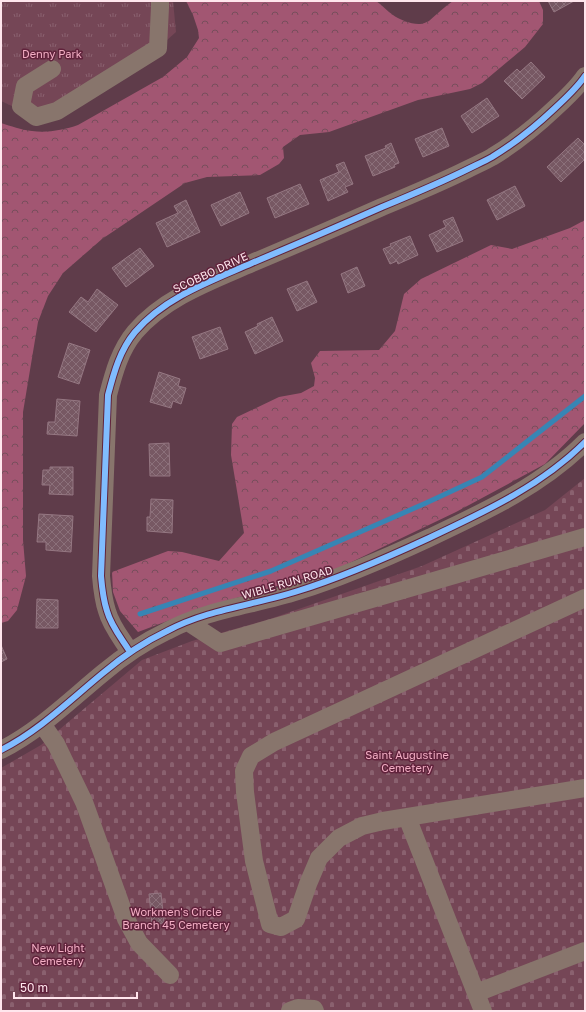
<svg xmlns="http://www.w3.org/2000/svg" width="586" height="1012" viewBox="0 0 586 1012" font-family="'Golos Text',sans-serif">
<defs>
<pattern id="forest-crowns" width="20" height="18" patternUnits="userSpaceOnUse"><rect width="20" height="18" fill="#a25672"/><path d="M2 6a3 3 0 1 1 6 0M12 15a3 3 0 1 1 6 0" fill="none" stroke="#774e5c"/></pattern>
<pattern id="cemetery-stones" width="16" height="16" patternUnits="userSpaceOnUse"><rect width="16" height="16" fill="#754656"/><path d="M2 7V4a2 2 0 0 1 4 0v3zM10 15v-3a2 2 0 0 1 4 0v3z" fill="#8a616f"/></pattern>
<pattern id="park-tufts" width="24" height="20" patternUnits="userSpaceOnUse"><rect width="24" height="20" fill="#754656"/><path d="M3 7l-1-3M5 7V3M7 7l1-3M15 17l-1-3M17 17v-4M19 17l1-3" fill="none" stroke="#8a616f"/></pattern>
<pattern id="building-cross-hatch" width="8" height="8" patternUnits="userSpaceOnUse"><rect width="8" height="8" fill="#775863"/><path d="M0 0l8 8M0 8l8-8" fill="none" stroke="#8b707a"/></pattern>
</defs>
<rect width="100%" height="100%" fill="#5f3c4a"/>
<path fill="url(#forest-crowns)" d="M 186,1 L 376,1 C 382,5 387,11 393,15 C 398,19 413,25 420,24 C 423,24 426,22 429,21 C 437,14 444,7 453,1 L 539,1 L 543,10 L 543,24 L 525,47 L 482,83 L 470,89 L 418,100 L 329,132 L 300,135 L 283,147 L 284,158 L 279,164 L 260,175 L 207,177 L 185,183 L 102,239 L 63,273 L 48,296 L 38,322 L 23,412 L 23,540 L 26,576 L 17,610 L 8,621 L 1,623 L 1,123 C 11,126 21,130 32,131 C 47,133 64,130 78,125 L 163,77 L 187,57 L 199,38 L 198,30 L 193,15 Z
M 585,220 L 585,423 L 545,464 L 456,512 L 339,568 L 202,608 L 138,632 L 120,611 L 113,592 L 112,572 L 168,551 L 182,552 L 219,561 L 244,533 L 231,455 L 232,424 L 237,417 L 279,397 L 301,393 L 314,386 L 315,378 L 311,363 L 320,351 L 379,350 L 395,331 L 404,294 L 421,279 L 491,245 L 512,249 L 570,228 Z"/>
<path fill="url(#cemetery-stones)" d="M 585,478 L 585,1011 L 1,1011 L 1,768 L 41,745 L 142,660 L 192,641 L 270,619 L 422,566 L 545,510 Z"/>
<path fill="url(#park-tufts)" d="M 1,1 L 173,1 L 176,32 L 158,48 L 36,117 L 1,101 Z"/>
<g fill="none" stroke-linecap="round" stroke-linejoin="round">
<path stroke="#3785b4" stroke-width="5" d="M 140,614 L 271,571 L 426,503 L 482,477 L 585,396"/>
</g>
<path fill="url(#building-cross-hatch)" stroke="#957782" d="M 548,1 L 574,1 L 554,12 Z
M 531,62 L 545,77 L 522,99 L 504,81 L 517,69 L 520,72 Z
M 487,98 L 499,116 L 472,133 L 461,116 Z
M 442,128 L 449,146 L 423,157 L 415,139 Z
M 578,138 L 585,145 L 585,159 L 561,182 L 547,167 Z
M 391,143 L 399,163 L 394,165 L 395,167 L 373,176 L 365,156 L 386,148 L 385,146 Z
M 344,162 L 353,184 L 345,187 L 348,192 L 328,201 L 320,180 L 339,172 L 336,165 Z
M 300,184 L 309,204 L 275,218 L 267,198 Z
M 515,186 L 525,206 L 497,220 L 487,200 Z
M 240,192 L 249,213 L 221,226 L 211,205 Z
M 186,200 L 200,232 L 167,247 L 156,223 L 178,213 L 174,206 Z
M 453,217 L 463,241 L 437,252 L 429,235 L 446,227 L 443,221 Z
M 410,236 L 418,255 L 398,264 L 397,261 L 390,264 L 383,249 L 391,246 L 390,244 Z
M 140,248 L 154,266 L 126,287 L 112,268 Z
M 357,267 L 365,286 L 348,293 L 341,274 Z
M 307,281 L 317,302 L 297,311 L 287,289 Z
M 97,289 L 118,305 L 96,332 L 69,312 L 81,297 L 88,302 Z
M 272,317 L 283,341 L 255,354 L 245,332 L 258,326 L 257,324 Z
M 220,327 L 228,349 L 200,359 L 192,337 Z
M 69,343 L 90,350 L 79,384 L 58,377 Z
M 159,372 L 180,379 L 178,386 L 186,388 L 181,404 L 173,401 L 171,408 L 150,402 Z
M 57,399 L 80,401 L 77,436 L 47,434 L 48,422 L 55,422 Z
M 169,443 L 170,476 L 150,476 L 149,444 Z
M 50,467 L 73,467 L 73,495 L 49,494 L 50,485 L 42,485 L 43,470 L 50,470 Z
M 151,499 L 173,500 L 172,533 L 147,531 L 147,517 L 150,517 Z
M 39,514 L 73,516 L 71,552 L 46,550 L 46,542 L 37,542 Z
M 37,599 L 58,600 L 58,628 L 36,628 Z
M 1,645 L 7,659 L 1,662 Z
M 161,893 L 164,923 L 152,924 L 149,894 Z"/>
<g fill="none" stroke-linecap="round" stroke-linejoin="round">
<path stroke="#88756c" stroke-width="18" d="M 52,69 L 25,86 L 21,106 L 36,117 L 57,111 L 158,48 L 160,7 L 160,1
M 585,598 L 274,742 L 251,756 L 244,771 L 245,792 L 254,861 L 270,924 L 281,927 L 296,919 L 308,884 L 319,858 L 339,838 L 362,826 L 383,821 L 585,788
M 188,622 L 220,643 L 585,537
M 130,652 C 122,639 111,626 107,611 C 103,599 102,588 101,576 L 108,395 C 114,372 120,350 135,332 C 165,297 211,281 252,263 C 295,245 339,226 382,207 C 411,195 440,183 468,169 C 476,165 485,161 492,157 C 515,143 535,127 554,109 C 565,99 577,88 585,76
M 42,724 L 56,744 L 84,802 L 126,919 L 139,943 L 170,975
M 1,750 C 39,731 70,700 103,673 C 122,657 144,642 167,631 C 208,609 255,605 298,591 C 343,577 386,558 429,538 C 484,512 541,486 585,442
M 407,817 L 483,1011
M 476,993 L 585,951
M 290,1011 L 298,1008 L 314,1009 L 315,1011"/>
<g stroke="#61233c" stroke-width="8">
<path id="cycleway" d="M 130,652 C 122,639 111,626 107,611 C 103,599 102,588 101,576 L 108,395 C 114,372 120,350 135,332 C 165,297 211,281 252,263 C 295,245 339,226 382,207 C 411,195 440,183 468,169 C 476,165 485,161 492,157 C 515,143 535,127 554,109 C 565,99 577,88 585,76
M 1,750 C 39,731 70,700 103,673 C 122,657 144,642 167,631 C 208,609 255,605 298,591 C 343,577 386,558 429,538 C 484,512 541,486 585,442"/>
</g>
<use href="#cycleway" stroke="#80bcff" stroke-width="6"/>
</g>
<g text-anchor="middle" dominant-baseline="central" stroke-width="3" stroke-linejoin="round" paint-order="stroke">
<g font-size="11" fill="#f3aec4" stroke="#61233c">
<text x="52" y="53">Denny Park</text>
<text x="407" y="754">Saint Augustine<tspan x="407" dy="13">Cemetery</tspan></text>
<text x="176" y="911">Workmen's Circle<tspan x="176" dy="13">Branch 45 Cemetery</tspan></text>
<text x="58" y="947">New Light<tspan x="58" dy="13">Cemetery</tspan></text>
</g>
<g font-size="11" fill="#ffe6ed" stroke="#61233c">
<text transform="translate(210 272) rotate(-25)">SCOBBO DRIVE</text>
<text transform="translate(287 582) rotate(-16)">WIBLE RUN ROAD</text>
</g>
</g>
<rect width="586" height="1012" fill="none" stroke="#ffe6ed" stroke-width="4"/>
<path d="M14 992v6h123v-6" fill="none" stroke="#ffe6ed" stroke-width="2"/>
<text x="20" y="992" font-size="12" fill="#ffe6ed" stroke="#61233c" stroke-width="3" paint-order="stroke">50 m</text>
</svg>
